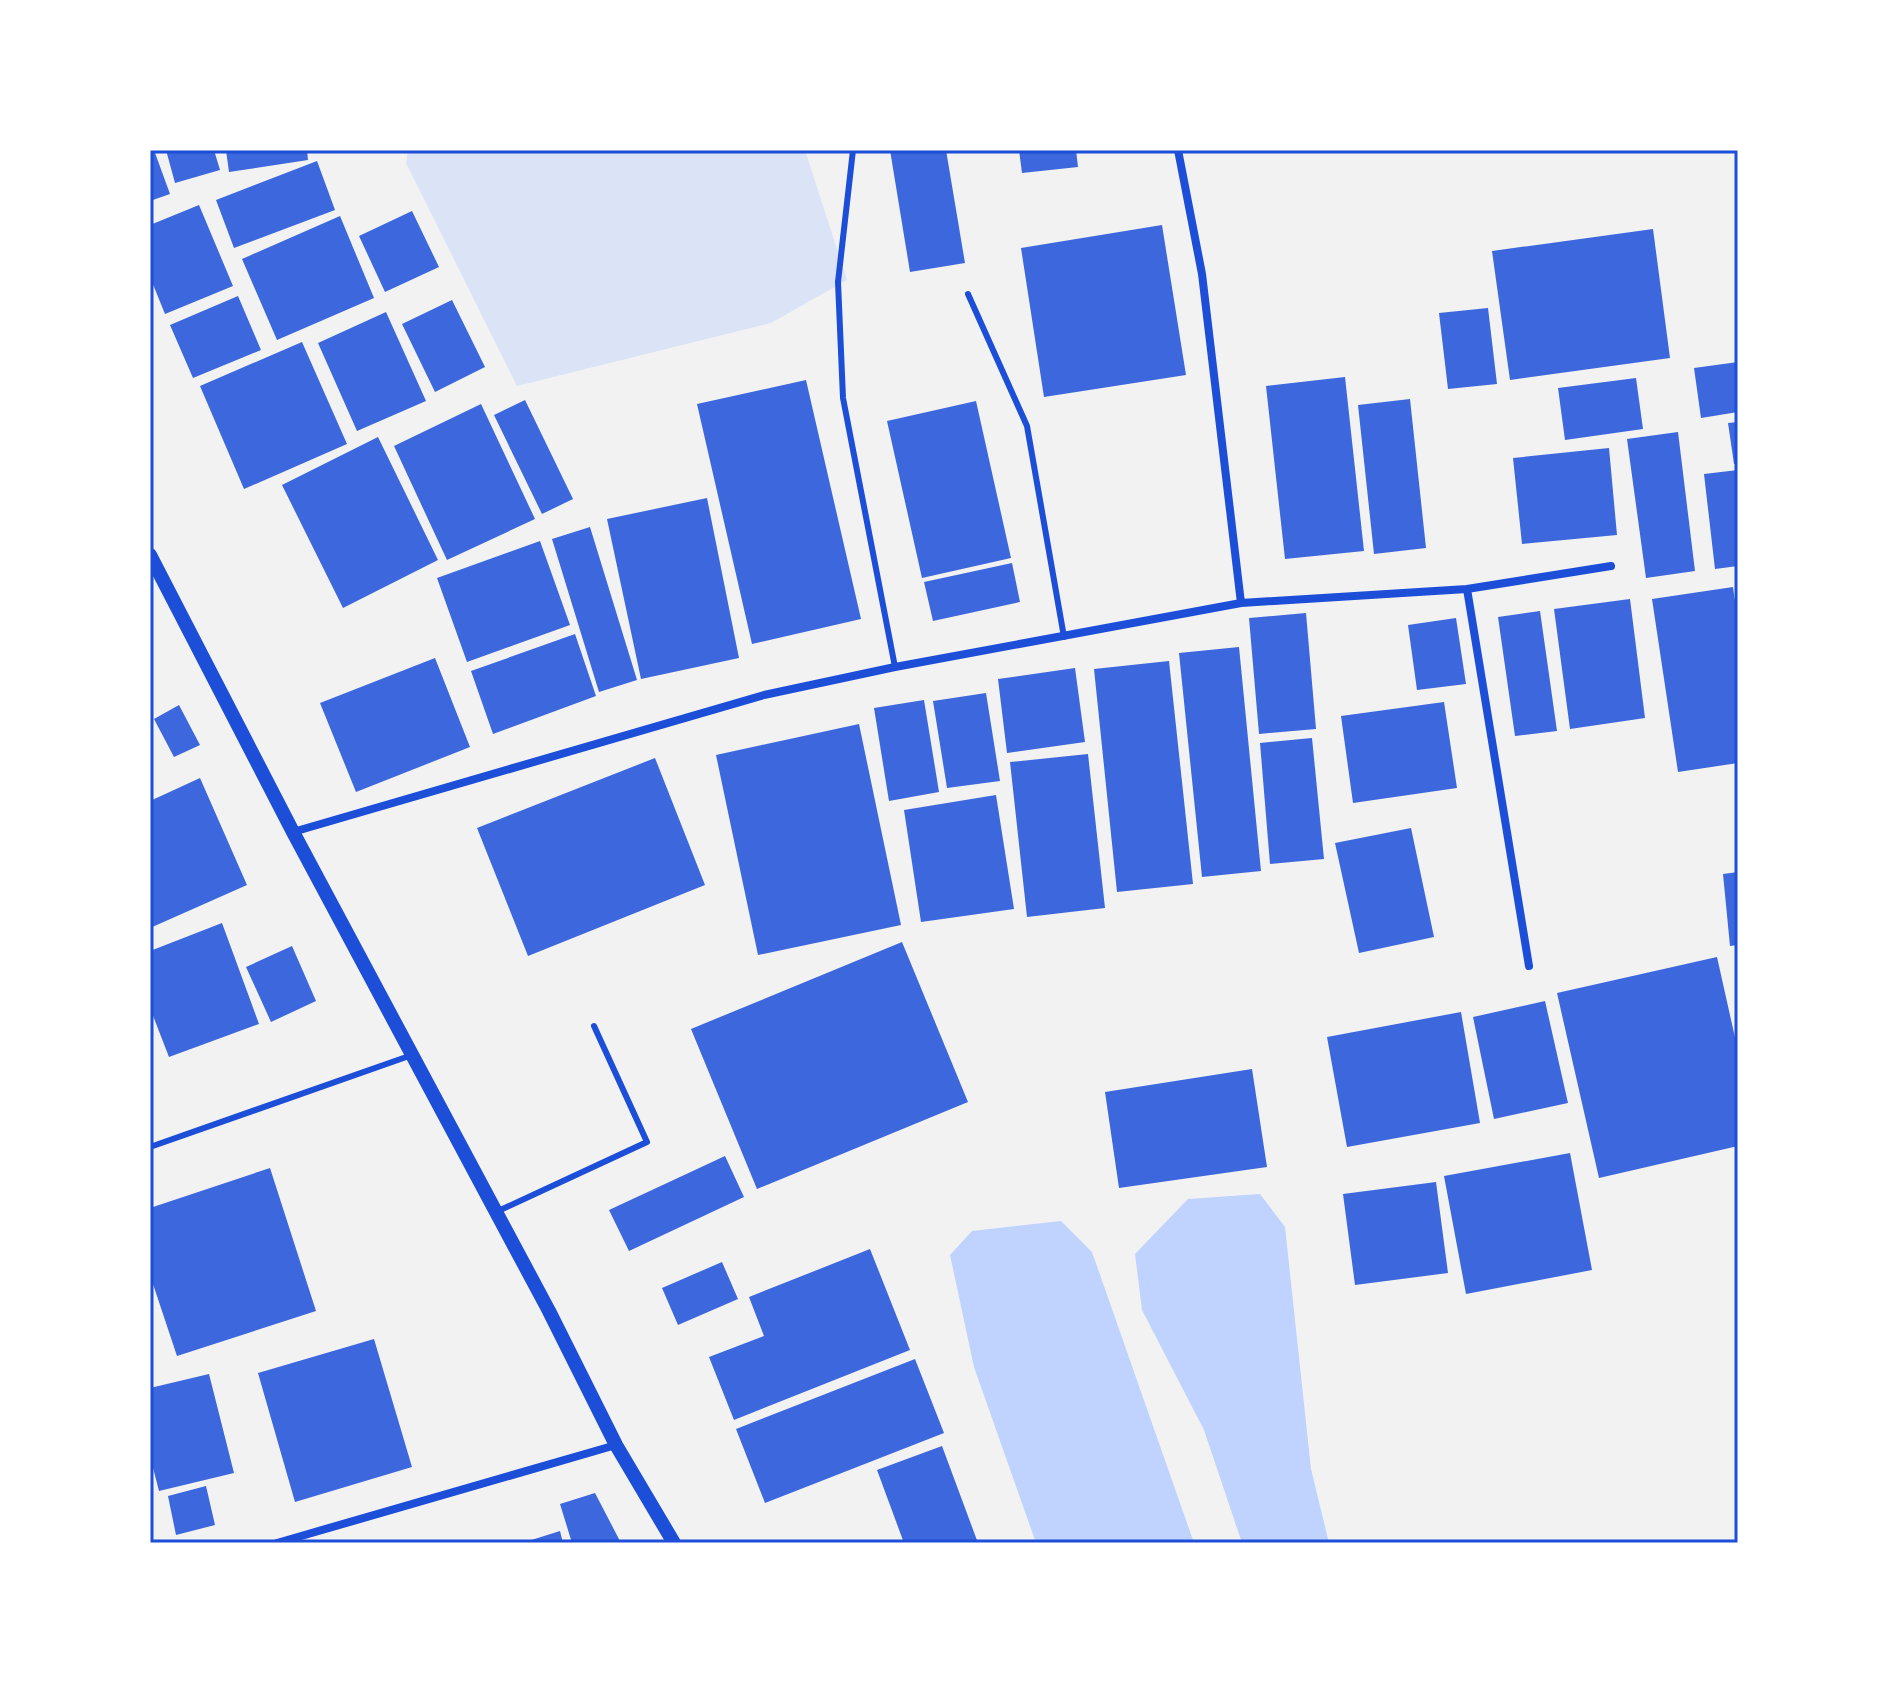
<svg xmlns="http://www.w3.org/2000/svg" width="1888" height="1693" viewBox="0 0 1888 1693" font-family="'IBM Plex Sans',sans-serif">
<rect width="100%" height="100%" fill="#f2f2f2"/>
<path fill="#dbe4f7" d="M 408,150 L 805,150 L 847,280 L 771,323 L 517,386 L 406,163 Z"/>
<path fill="#bfd3fe" d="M 1260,1194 L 1285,1227 L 1311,1469 L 1329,1543 L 1242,1543 L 1204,1430 L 1142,1310 L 1135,1254 L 1188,1199 Z
M 1061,1221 L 1092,1252 L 1194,1543 L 1036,1543 L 974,1367 L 950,1255 L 972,1231 Z"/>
<path fill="#3d67dc" d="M 150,150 L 154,150 L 170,194 L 150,201 Z
M 166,150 L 214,150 L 220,170 L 175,183 Z
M 226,150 L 307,150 L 308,160 L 229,172 Z
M 890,150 L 946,150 L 965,263 L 910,272 Z
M 1019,150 L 1076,150 L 1078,167 L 1022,173 Z
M 317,161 L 335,210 L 234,248 L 216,200 Z
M 199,205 L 233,286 L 165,314 L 150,277 L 150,225 Z
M 412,211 L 439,267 L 385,292 L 359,236 Z
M 340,216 L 374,298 L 277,340 L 242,259 Z
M 1162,225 L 1186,375 L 1044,397 L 1021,248 Z
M 1653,229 L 1670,358 L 1510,380 L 1492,251 Z
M 238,296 L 261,350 L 193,378 L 170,325 Z
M 452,300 L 485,367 L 435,392 L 402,324 Z
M 1488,308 L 1497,384 L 1448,389 L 1439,313 Z
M 386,312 L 426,401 L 357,431 L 318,343 Z
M 302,342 L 347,444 L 244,489 L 200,386 Z
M 1738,362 L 1738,412 L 1701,418 L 1694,368 Z
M 1345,377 L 1364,551 L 1285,559 L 1266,386 Z
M 1636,378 L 1643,429 L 1565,440 L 1558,388 Z
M 806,380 L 861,619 L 752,644 L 697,404 Z
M 1410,399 L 1426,548 L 1374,554 L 1358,405 Z
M 525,400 L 573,499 L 542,514 L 494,415 Z
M 976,401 L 1011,558 L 922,578 L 887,421 Z
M 481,404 L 535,519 L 447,560 L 394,446 Z
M 1738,422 L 1738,464 L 1734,464 L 1728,423 Z
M 1678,432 L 1695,571 L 1646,578 L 1627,439 Z
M 378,437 L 438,560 L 343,608 L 282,485 Z
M 1609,448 L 1617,535 L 1522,544 L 1513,458 Z
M 1738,470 L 1738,566 L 1715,569 L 1704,474 Z
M 707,498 L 739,658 L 641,679 L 607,519 Z
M 590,527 L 637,680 L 599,692 L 552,539 Z
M 540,541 L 570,625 L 467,662 L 437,578 Z
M 1012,563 L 1020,602 L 933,621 L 924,582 Z
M 1733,587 L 1738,623 L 1738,763 L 1678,772 L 1652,599 Z
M 1630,599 L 1645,718 L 1570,729 L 1554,609 Z
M 1540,611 L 1557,731 L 1515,736 L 1498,617 Z
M 1306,613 L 1316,729 L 1259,734 L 1249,618 Z
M 1456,618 L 1466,684 L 1417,690 L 1408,625 Z
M 575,634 L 596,696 L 493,734 L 471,671 Z
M 1239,647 L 1261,871 L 1202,877 L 1179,653 Z
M 435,658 L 470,747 L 356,792 L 320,703 Z
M 1169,661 L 1193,884 L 1117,892 L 1094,669 Z
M 1075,668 L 1085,742 L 1007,753 L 998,679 Z
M 986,693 L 1000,781 L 947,788 L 933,701 Z
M 924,700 L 939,792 L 889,801 L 874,708 Z
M 1444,702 L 1457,788 L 1353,803 L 1341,716 Z
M 179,705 L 200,745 L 174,757 L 154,719 Z
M 859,724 L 901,925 L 758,955 L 716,755 Z
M 1312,738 L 1324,859 L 1270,864 L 1260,743 Z
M 1088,754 L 1105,908 L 1027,917 L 1010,762 Z
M 655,758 L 705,885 L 528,956 L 477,828 Z
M 200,778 L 247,885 L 150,928 L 150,801 Z
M 996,795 L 1014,909 L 921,922 L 904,810 Z
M 1411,828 L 1434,937 L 1359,953 L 1335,843 Z
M 1738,872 L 1738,945 L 1730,946 L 1723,874 Z
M 222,923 L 259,1024 L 169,1057 L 150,1008 L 150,951 Z
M 902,942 L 968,1102 L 757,1189 L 691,1029 Z
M 292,946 L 316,1001 L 271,1022 L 246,967 Z
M 1717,957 L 1738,1051 L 1738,1146 L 1599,1178 L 1557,993 Z
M 1545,1001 L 1568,1103 L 1494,1119 L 1473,1017 Z
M 1461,1012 L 1480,1123 L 1347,1147 L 1327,1037 Z
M 1252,1069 L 1267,1167 L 1119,1188 L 1105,1092 Z
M 1570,1153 L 1592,1270 L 1466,1294 L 1444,1176 Z
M 725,1156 L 744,1197 L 629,1251 L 609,1210 Z
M 270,1168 L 316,1311 L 177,1356 L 150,1275 L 150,1208 Z
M 1436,1182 L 1448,1273 L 1355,1285 L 1343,1194 Z
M 870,1249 L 910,1350 L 734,1420 L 709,1357 L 764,1336 L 749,1297 Z
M 722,1262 L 738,1299 L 678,1325 L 662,1288 Z
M 374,1339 L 412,1467 L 295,1502 L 258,1373 Z
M 915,1359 L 944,1433 L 765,1503 L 736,1429 Z
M 209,1374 L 234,1473 L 159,1491 L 150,1456 L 150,1388 Z
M 942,1446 L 978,1543 L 904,1543 L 877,1470 Z
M 206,1486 L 215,1525 L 176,1535 L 168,1496 Z
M 595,1493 L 621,1543 L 572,1543 L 560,1504 Z
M 560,1531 L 563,1543 L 525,1543 L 525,1542 Z"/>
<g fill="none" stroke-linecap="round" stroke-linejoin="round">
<path stroke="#1d4ed8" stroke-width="6" d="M 853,150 L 838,282 L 843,398 L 895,667
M 968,294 L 1027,426 L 1064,637
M 150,1147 L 412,1055
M 496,1212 L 647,1142 L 594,1026"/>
<path stroke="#1d4ed8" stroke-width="8" d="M 1178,150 L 1202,274 L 1241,603
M 1467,589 L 1529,966
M 293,832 L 764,695 L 895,667 L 1241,603 L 1467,589 L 1611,566
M 277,1543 L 616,1445"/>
<path stroke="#1d4ed8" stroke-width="14" d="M 150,555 L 293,832 L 549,1311 L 616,1445 L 674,1543"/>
</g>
<rect width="1888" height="1693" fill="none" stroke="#ffffff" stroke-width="304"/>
<rect x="152" y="152" width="1584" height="1389" fill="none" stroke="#1d4ed8" stroke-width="3"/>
</svg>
